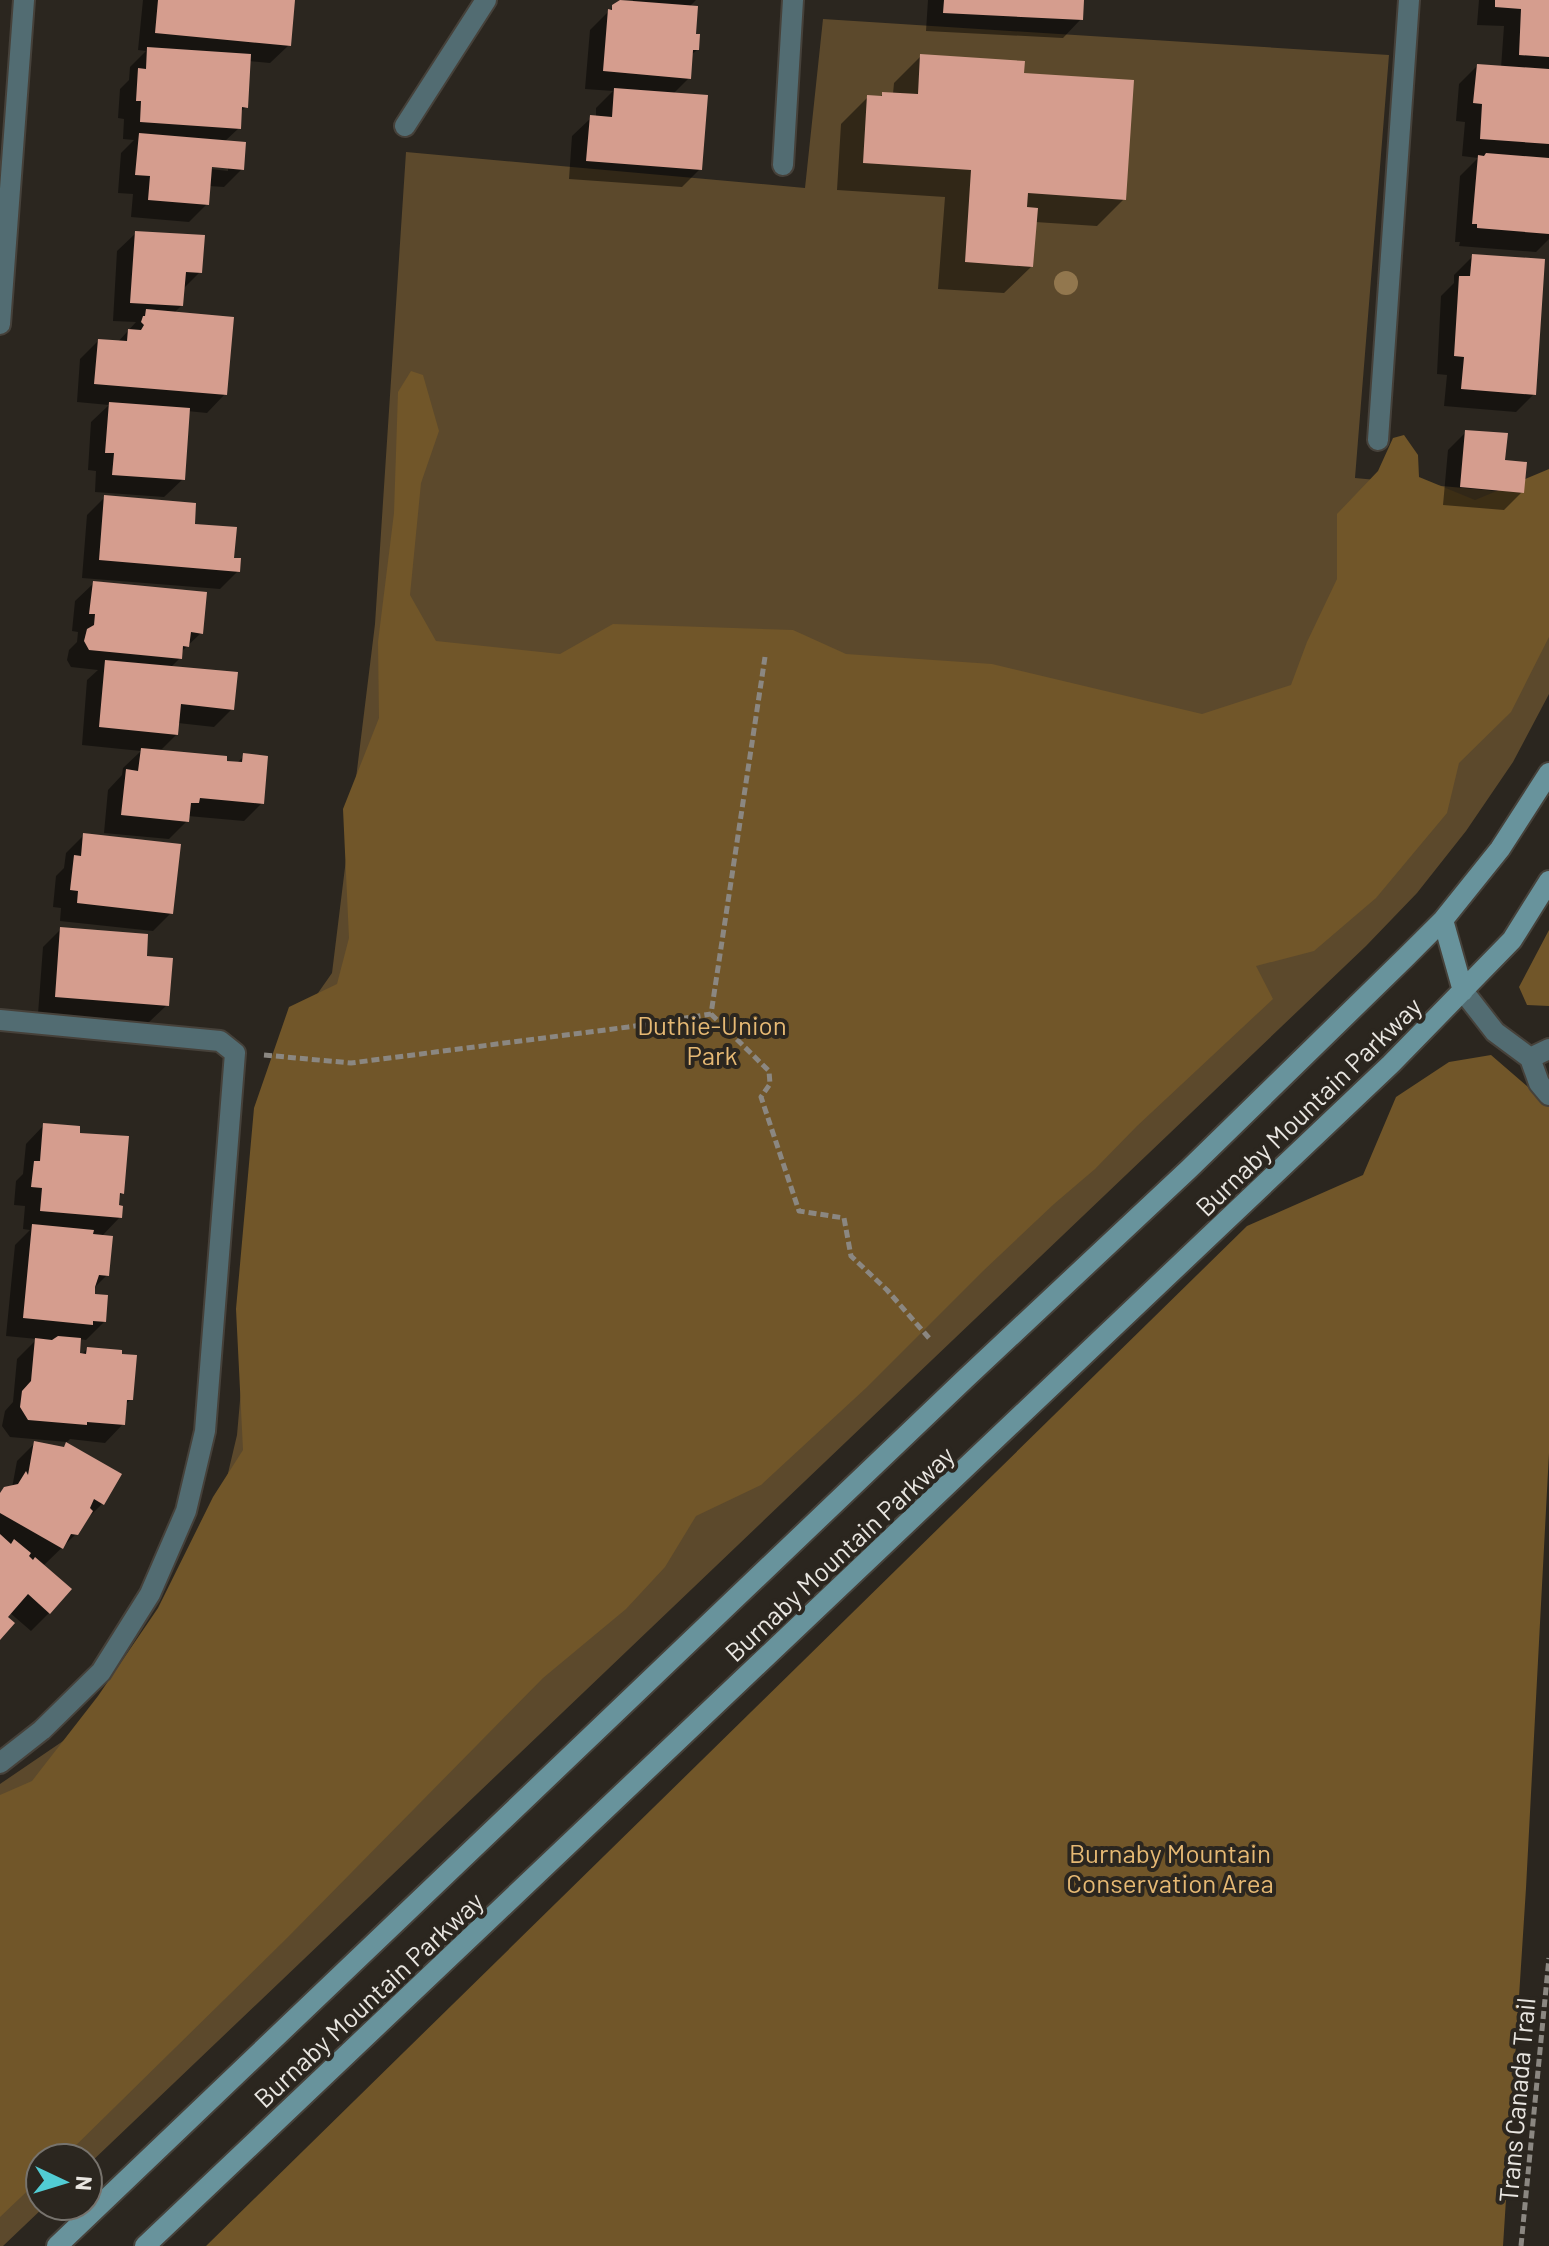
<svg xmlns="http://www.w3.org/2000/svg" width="1549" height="2246" viewBox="0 0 1549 2246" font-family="Barlow,sans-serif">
<rect width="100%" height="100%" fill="#2b261f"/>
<path fill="#5c492c" d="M 823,19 L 1389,55 L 1355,478 L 1549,496 L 1549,694 L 1513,762 L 1466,831 L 1417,893 L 1366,946 L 88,2165 L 88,2158 L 40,2158 L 40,2206 L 45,2206 L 3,2246 L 0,2246 L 0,1784 L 116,1705 L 217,1520 L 237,1435 L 265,1115 L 295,1026 L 332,973 L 375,624 L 406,152 L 805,188 Z"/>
<path fill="#715629" d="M 411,371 L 423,375 L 439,431 L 421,483 L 410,595 L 436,641 L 560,654 L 613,624 L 793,630 L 846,654 L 992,664 L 1202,714 L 1291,685 L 1307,642 L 1337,579 L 1337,514 L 1378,471 L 1393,438 L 1404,435 L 1418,455 L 1419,477 L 1475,500 L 1549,469 L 1549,637 L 1511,712 L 1459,763 L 1447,813 L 1376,898 L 1314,951 L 1256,966 L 1273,999 L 1137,1126 L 1095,1169 L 1054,1204 L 983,1271 L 866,1388 L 761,1485 L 696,1516 L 665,1567 L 626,1609 L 543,1678 L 288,1937 L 63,2158 L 40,2158 L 40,2179 L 0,2217 L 0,1795 L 32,1781 L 98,1696 L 158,1608 L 213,1497 L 243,1450 L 236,1309 L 254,1108 L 289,1007 L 337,984 L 349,938 L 343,809 L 379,718 L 378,642 L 394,513 L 398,392 Z
M 1549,930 L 1549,1006 L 1527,1005 L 1519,987 Z
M 1491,1055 L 1549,1105 L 1549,1453 L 1526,1888 L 1503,2246 L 206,2246 L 1247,1226 L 1363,1175 L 1396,1097 L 1449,1062 Z"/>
<path fill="#0007" fill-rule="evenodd" d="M 143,0 L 293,0 L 289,45 L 270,63 L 249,61 L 246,107 L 240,112 L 239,128 L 224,142 L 242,169 L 224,187 L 209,186 L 207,204 L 189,222 L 131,217 L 133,194 L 118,193 L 121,153 L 134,140 L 123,139 L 124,119 L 118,118 L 120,89 L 129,80 L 130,67 L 146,51 L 138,50 ZM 203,164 L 228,167 L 228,171 L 202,168 Z
M 633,0 L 696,0 L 689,7 L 697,50 L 691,55 L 689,78 L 673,94 L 700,169 L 682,187 L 569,179 L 572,136 L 591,118 L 596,118 L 596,108 L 613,91 L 585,89 L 590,30 L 613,7 L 633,2 Z
M 928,0 L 1082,0 L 1081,19 L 1063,38 L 926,31 Z
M 1479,0 L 1549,0 L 1549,239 L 1536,252 L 1459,246 L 1460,242 L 1455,242 L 1460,176 L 1478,158 L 1462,156 L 1465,122 L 1456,121 L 1459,84 L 1477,66 L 1501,68 L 1504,26 L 1477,25 Z
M 921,56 L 1124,199 L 1097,226 L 1035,222 L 1032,266 L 1004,293 L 938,289 L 945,197 L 837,190 L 841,124 L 868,97 L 879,98 L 883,94 L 893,94 L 894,83 Z
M 136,233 L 200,272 L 182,290 L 181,306 L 173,314 L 225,394 L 207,413 L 187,411 L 183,479 L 164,497 L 95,492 L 96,471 L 88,470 L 91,422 L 109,405 L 77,402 L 80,359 L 98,341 L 117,343 L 136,322 L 113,321 L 117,251 Z
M 1472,257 L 1534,394 L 1516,412 L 1444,406 L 1447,375 L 1437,374 L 1441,296 L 1454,283 L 1454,275 Z
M 1466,432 L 1503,462 L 1522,492 L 1504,510 L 1443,505 L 1448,450 Z
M 105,497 L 192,525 L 232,559 L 238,571 L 220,589 L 82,578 L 87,515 Z
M 94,583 L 201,633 L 182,651 L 180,658 L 170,668 L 232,709 L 214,727 L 178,723 L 177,734 L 159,752 L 236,764 L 244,756 L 262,803 L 244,821 L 188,816 L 187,821 L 169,839 L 104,833 L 108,790 L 122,775 L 123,768 L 141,751 L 82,745 L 87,680 L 98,670 L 71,667 L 67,660 L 69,650 L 77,642 L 78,632 L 72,631 L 75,601 Z
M 84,835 L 171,913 L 153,931 L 60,921 L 61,908 L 53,907 L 56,876 L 64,868 L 66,853 Z
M 61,929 L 145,958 L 167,1005 L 148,1023 L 38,1014 L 43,947 Z
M 44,1125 L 77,1134 L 122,1193 L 118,1198 L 120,1217 L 101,1237 L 107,1275 L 94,1288 L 92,1296 L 104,1322 L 86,1340 L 79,1339 L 77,1355 L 81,1355 L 87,1349 L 131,1399 L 125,1405 L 123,1424 L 105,1443 L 70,1439 L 67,1442 L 10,1437 L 2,1426 L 5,1411 L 13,1402 L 17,1359 L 37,1339 L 6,1336 L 15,1245 L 30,1230 L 23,1229 L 25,1206 L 14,1205 L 16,1181 L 23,1174 L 26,1144 Z
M 35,1443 L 63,1448 L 67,1444 L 102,1504 L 84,1522 L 76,1534 L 43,1566 L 49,1613 L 31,1631 L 9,1612 L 0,1637 L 0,1494 L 12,1488 L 17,1461 Z"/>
<path fill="#d59d8e" d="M 158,0 L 295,0 L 291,46 L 155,33 Z
M 620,0 L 698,6 L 696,34 L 700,34 L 699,50 L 693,50 L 691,79 L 603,71 L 608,9 L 612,10 L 612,5 Z
M 944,0 L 1084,0 L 1083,20 L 943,13 Z
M 1495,0 L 1549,0 L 1549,57 L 1519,55 L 1521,9 L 1495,7 Z
M 147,47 L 251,54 L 248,108 L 242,107 L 241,129 L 140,122 L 141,101 L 136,101 L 138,68 L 146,69 Z
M 920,54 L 1025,61 L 1024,73 L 1134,80 L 1126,200 L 1028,193 L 1027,207 L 1038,208 L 1033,267 L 965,262 L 971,170 L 863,163 L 867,95 L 882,96 L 882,92 L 918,94 Z
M 1477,64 L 1549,69 L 1549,144 L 1480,139 L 1482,104 L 1473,103 Z
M 614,88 L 708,95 L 702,170 L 586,161 L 590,115 L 612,117 Z
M 139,133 L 246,142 L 244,170 L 212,167 L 209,205 L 148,200 L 150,176 L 135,175 Z
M 1486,153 L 1549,158 L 1549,234 L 1477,228 L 1477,224 L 1472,224 L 1478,155 L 1484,156 Z
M 135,231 L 205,235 L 202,273 L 186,272 L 183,306 L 130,303 Z
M 1472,254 L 1545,259 L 1536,395 L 1461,389 L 1464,357 L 1454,356 L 1459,276 L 1470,276 Z
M 146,309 L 234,317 L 227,395 L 94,384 L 98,339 L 127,341 L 128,329 L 141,330 L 144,325 L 141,322 L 143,316 L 145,316 Z
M 109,402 L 190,408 L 185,480 L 112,475 L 114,453 L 105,453 Z
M 1465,430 L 1508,433 L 1505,460 L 1527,462 L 1524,493 L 1460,487 Z
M 104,495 L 196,503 L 195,524 L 237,527 L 234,558 L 241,558 L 240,572 L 99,560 Z
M 93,581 L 207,592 L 203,634 L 191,632 L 189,647 L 183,646 L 182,659 L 89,650 L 84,641 L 87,629 L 94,625 L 95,614 L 89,614 Z
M 105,660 L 238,672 L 234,710 L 181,704 L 178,735 L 99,727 Z
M 141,748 L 227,756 L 227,761 L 242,762 L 243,753 L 268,756 L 264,804 L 200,798 L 199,803 L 191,803 L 189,822 L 121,815 L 126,769 L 138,771 Z
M 83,833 L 181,844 L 173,914 L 77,903 L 78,891 L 70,890 L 74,855 L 81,856 Z
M 60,927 L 148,934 L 147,956 L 173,958 L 169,1006 L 55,997 Z
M 43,1123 L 80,1126 L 80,1133 L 129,1136 L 124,1194 L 120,1193 L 119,1205 L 123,1206 L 122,1218 L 40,1211 L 42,1188 L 31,1187 L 34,1161 L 40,1161 Z
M 32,1224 L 94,1230 L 93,1234 L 113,1236 L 109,1276 L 99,1275 L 95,1287 L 95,1294 L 108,1295 L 106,1322 L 93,1321 L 93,1325 L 23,1318 Z
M 58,1336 L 81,1338 L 80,1353 L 86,1354 L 87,1347 L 122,1350 L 122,1354 L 137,1355 L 133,1400 L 127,1400 L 125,1425 L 87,1422 L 87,1425 L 28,1420 L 20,1407 L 22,1391 L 31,1381 L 35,1338 L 52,1340 Z
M 34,1441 L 64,1447 L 66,1442 L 122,1474 L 104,1505 L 94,1499 L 90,1508 L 93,1511 L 78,1535 L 71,1534 L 63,1549 L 0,1513 L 0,1493 L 4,1487 L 18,1484 L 26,1471 L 28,1475 Z
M 0,1534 L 11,1544 L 14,1539 L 31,1553 L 29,1556 L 33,1560 L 35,1557 L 72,1589 L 50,1614 L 28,1594 L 8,1617 L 15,1623 L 0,1640 Z"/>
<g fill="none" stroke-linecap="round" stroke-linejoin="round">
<g stroke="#46413a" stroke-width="24">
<path id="lane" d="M 405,126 L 486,0
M 1378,440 L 1409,0
M 0,1020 L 220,1041 L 235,1053 L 205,1431 L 186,1511 L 150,1594 L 101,1672 L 42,1730 L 0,1763"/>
</g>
<g stroke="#46413a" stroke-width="24">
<path id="street" d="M 783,165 L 793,0
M 0,324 L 24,0
M 1463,991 L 1495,1032 L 1530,1058 L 1539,1083 L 1549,1095
M 1530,1058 L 1549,1049"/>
</g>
<g stroke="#46413a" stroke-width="24">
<path id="secondary" d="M 1443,920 L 1463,991
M 57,2246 L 965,1379 L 1189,1169 L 1406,957 L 1443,920 L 1500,849 L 1549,773
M 145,2246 L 1391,1064 L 1512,940 L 1549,881"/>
</g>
<path stroke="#8b8781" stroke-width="5" stroke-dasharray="8 4" stroke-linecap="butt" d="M 711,1014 L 769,1071 L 770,1084 L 761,1097 L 799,1211 L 844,1218 L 851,1256 L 887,1290 L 929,1338
M 264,1055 L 351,1063 L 628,1027 L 711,1014 L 765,657
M 1521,2246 L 1549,1958"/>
<use href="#lane" stroke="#526c72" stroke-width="20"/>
<use href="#street" stroke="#526c72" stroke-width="20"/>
<use href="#secondary" stroke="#68939c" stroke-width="20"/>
</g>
<circle fill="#92774e" cx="1066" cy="283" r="12"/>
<g text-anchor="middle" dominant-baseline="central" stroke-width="8" stroke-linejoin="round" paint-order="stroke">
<g font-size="26" fill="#e6b974" stroke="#2b261f">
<text x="712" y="1024">Duthie-Union<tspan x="712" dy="30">Park</tspan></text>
<text x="1170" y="1852">Burnaby Mountain<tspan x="1170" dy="30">Conservation Area</tspan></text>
</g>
<g font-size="26" fill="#e9e6e1" stroke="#2b261f">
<text transform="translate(1308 1106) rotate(-44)">Burnaby Mountain Parkway</text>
<text transform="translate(839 1553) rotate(-43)">Burnaby Mountain Parkway</text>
<text transform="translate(368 1999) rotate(-43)">Burnaby Mountain Parkway</text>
<text transform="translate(1516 2100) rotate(-85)">Trans Canada Trail</text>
</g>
</g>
<g transform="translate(64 2182) rotate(94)"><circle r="38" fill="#2b261f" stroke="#77736d" stroke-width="2"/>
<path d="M0-6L14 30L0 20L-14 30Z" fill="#51ccd4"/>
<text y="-12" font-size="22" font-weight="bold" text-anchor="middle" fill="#e9e6e1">N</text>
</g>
</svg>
